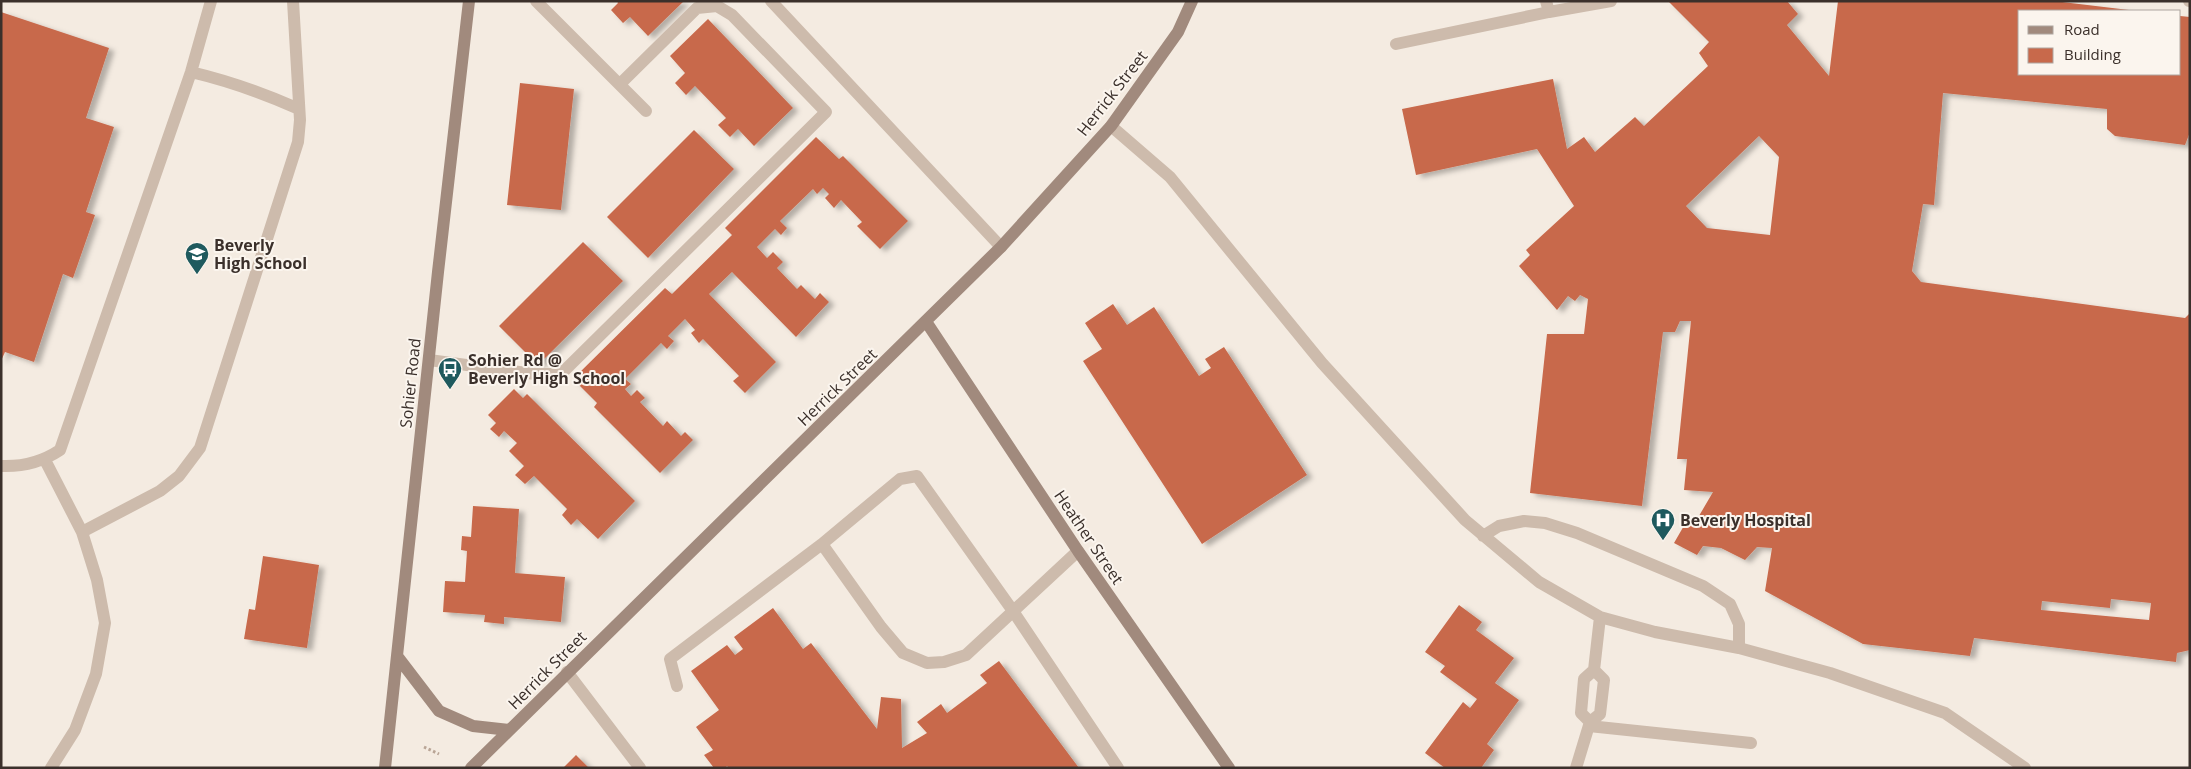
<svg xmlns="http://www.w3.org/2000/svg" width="2191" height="769" viewBox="0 0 2191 769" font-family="'Open Sans',sans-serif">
<defs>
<filter id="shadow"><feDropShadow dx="5.5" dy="3" stdDeviation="2.5" flood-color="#0004"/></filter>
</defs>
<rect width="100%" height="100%" fill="#f4ebe1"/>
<path fill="#c8694b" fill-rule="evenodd" filter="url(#shadow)" d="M 617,1 L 684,1 L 648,36 L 630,17 L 623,23 L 611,10 L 618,3 Z
M 1668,1 L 1787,1 L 1798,14 L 1787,25 L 1829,76 L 1838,1 L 2054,1 L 2129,10 L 2020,11 L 2020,74 L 2180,74 L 2180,16 L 2190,17 L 2190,132 L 2185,145 L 2115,136 L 2107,129 L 2107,109 L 1943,93 L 1934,205 L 1923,204 L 1912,271 L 1921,282 L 2185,318 L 2190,313 L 2190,650 L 2177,653 L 2176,662 L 1974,638 L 1970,656 L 1863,644 L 1765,591 L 1772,548 L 1757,547 L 1745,560 L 1721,548 L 1703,546 L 1697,555 L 1674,543 L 1689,517 L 1696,521 L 1713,492 L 1684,490 L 1687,459 L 1677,459 L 1691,321 L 1680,321 L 1675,332 L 1663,332 L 1642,506 L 1530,493 L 1547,334 L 1584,334 L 1588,299 L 1580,295 L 1575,301 L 1568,296 L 1557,310 L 1519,266 L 1530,255 L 1526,250 L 1574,206 L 1537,149 L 1416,175 L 1402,109 L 1553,79 L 1567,149 L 1584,137 L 1595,152 L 1635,117 L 1644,126 L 1708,66 L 1699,53 L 1709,42 ZM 1759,136 L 1779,157 L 1770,235 L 1707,228 L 1686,206 ZM 2111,599 L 2151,603 L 2149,620 L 2041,610 L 2042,601 L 2110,608 Z
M 1,12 L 109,48 L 86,118 L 114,127 L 86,212 L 95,215 L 73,278 L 63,274 L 34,362 L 5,352 L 1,361 Z
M 708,19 L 793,108 L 754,146 L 738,129 L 730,137 L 718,125 L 726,118 L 695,86 L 686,95 L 675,83 L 685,73 L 670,56 Z
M 520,83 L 574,89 L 561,210 L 507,205 Z
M 694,130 L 734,169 L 648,258 L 607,217 Z
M 816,137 L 839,159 L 843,156 L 908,221 L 880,249 L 857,226 L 862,222 L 841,200 L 834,208 L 825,198 L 829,194 L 823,188 L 817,194 L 813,189 L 780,221 L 787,228 L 781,235 L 775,229 L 757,247 L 767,258 L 773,252 L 783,262 L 777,268 L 797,289 L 801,285 L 815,299 L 820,293 L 829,302 L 796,337 L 732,272 L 709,294 L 776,362 L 745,393 L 733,381 L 739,376 L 703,339 L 699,343 L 691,333 L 695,330 L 685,319 L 668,336 L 674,341 L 667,349 L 661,343 L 625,379 L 631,384 L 625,389 L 631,396 L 637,390 L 645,398 L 640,402 L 663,426 L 667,421 L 681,436 L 685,432 L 693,440 L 660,473 L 594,407 L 597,403 L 573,379 L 665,288 L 672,294 L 732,235 L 725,228 Z
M 583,242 L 623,281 L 538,365 L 499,326 Z
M 1113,304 L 1127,325 L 1154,307 L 1199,376 L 1211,368 L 1205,359 L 1224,347 L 1307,475 L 1202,544 L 1083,361 L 1102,349 L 1085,323 Z
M 514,389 L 523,398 L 527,394 L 635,501 L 598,539 L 577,519 L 571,525 L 562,515 L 567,509 L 534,476 L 525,484 L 515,475 L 524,466 L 509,451 L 517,443 L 504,431 L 499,437 L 490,429 L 496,423 L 488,415 Z
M 473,506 L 519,509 L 515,573 L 565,577 L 561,622 L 504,617 L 504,624 L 484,622 L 485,615 L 443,612 L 445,581 L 465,582 L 467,551 L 461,550 L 462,536 L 471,537 Z
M 263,556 L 319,565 L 307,648 L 244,639 L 249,609 L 255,610 Z
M 1459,605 L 1482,622 L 1476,630 L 1514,658 L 1495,683 L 1519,700 L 1487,744 L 1494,750 L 1481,768 L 1445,768 L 1425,753 L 1463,702 L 1470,708 L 1477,699 L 1440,672 L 1445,666 L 1425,652 Z
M 773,608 L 803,649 L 811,643 L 877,729 L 881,697 L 901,699 L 902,748 L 927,733 L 917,722 L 941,704 L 947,713 L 987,683 L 980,675 L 999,661 L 1079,768 L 729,768 L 727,766 L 725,768 L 714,768 L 704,755 L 713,750 L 696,727 L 719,710 L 691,671 L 727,645 L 735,655 L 743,649 L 734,637 Z
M 576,755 L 589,768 L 563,768 Z"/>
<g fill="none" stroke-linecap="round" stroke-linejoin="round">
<path stroke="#b9a596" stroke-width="3" stroke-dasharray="2.5 2.5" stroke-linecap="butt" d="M 424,747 L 439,754"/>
<path stroke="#cdbbac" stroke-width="12" d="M 536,1 L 646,111
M 771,1 L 1001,247
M 1546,1 L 1549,12 L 1611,1
M 2189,1 L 2190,1
M 1396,44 L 1549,12
M 191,72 C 229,81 263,93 299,109
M 1111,126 L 1170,177 L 1322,363 L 1465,520 L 1539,582 L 1600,617 L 1655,632 L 1739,648 L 1830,673 L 1945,713 L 2025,768
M 429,360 L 535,374 L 554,374 L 565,370 L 826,112 L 732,15 L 717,6 L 697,8 L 620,84
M 45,460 L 82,532 L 97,580 L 105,623 L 96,674 L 75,730 L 51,768
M 1,466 C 23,467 42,462 60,450 L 191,72 L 211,1
M 82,532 L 160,491 L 179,476 L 200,448 L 298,142 L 300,120 L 293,1
M 1483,536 L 1499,526 L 1524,521 L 1545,523 L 1577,533 L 1703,586 L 1730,604 L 1739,624 L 1739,648
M 1078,551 L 966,655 L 944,662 L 927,663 L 903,653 L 881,627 L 822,544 L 900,479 L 917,476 L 1013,611 L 1118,768
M 677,686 L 670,659 L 822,544
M 1590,722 L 1581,713 L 1584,679 L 1594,670 L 1600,617
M 1589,726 L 1751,743
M 1576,768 L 1590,722 L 1600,714 L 1604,680 L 1594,670"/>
<path stroke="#cdbbac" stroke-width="12" d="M 567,672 L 640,768"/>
<path stroke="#a18a7d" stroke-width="12" d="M 927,323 L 1078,551 L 1229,768
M 397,656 L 439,711 L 473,726 L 509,730
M 385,768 L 438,272 L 469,1
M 471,768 L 1001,247 L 1111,126 L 1178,32 L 1192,1"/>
</g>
<defs>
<g id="school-pin" transform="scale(1.25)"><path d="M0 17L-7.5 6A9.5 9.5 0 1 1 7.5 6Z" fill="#1f5a5e" stroke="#fbf5ee"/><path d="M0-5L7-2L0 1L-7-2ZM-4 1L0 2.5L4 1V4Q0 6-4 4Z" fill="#fff"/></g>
<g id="bus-pin" transform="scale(1.25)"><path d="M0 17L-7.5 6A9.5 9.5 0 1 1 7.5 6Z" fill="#1f5a5e" stroke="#fbf5ee"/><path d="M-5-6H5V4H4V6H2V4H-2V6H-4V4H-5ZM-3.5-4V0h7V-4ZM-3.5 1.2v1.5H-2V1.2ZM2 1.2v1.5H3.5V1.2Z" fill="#fff"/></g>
<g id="hospital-pin" transform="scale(1.25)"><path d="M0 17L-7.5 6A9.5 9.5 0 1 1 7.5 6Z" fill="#1f5a5e" stroke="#fbf5ee"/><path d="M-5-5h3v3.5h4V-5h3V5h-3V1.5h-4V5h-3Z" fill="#fff"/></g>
</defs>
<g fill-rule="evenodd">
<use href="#school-pin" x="197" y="254"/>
<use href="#bus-pin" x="450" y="369"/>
<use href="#hospital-pin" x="1663" y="520"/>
</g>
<g text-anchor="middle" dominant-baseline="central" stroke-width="4" stroke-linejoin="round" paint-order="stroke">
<g font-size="16" fill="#3b302b" stroke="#fbf5ee">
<text transform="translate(1112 93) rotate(-52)">Herrick Street</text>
<text transform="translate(410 383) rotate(-84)">Sohier Road</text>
<text transform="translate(837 387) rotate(-44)">Herrick Street</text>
<text transform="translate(1089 537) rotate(56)">Heather Street</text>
<text transform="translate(547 670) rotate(-45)">Herrick Street</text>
</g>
<g font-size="16" font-weight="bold" fill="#3b302b" stroke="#fbf5ee" text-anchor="start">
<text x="214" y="245">Beverly<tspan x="214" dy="18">High School</tspan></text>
<text x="468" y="360">Sohier Rd @<tspan x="468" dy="18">Beverly High School</tspan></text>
<text x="1680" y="520">Beverly Hospital</text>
</g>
</g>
<rect width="2191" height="769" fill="none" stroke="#3b302b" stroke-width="5"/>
<rect x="2018" y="10" width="162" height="65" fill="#fbf5ee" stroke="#aea6a0"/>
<rect x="2028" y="26" width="25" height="8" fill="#a18a7d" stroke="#aea6a0"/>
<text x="2064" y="35" font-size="15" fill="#3b302b">Road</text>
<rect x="2028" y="48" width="25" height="15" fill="#c8694b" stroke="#aea6a0"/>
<text x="2064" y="60" font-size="15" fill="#3b302b">Building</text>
</svg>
